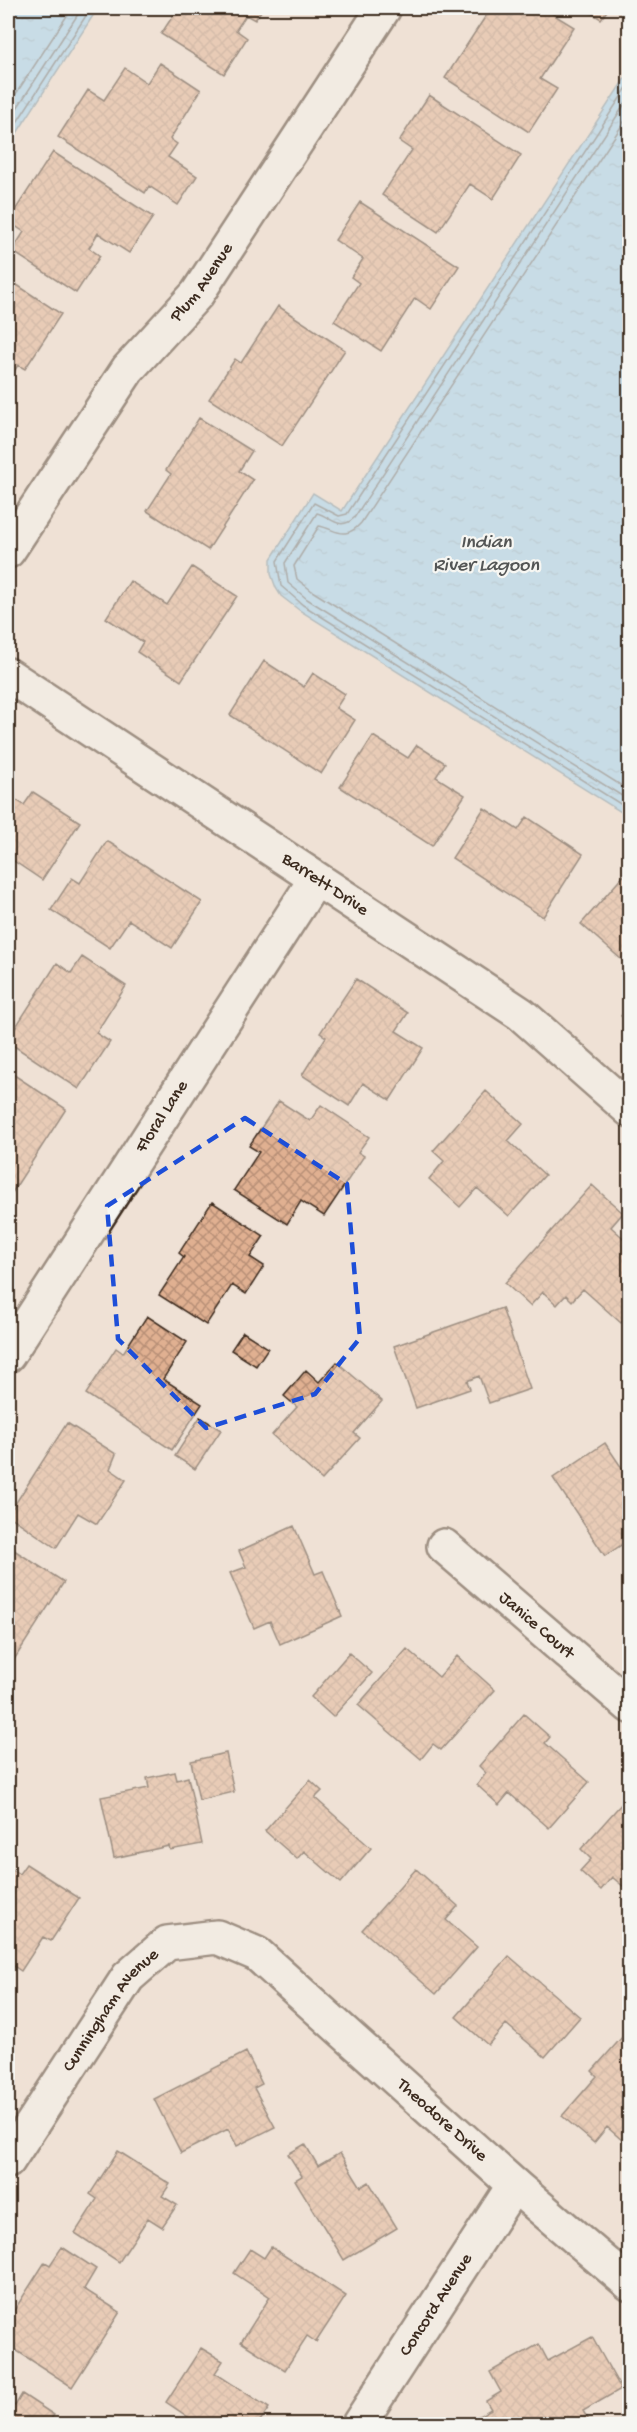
<svg xmlns="http://www.w3.org/2000/svg" width="637" height="2432" viewBox="0 0 637 2432" font-family="'Gochi Hand',sans-serif">
<defs>
<pattern id="water-ripples" width="26" height="14" patternUnits="userSpaceOnUse" patternTransform="scale(1.5)"><rect width="26" height="14" fill="#9ad5fa"/><path d="M2 4q2-2 4 0t4 0M15 11q2-2 4 0t4 0" fill="none" stroke="#86b7d6"/></pattern>
<pattern id="building-cross-hatch" width="8" height="8" patternUnits="userSpaceOnUse" patternTransform="scale(1.5)"><rect width="8" height="8" fill="#e0b091"/><path d="M0 0l8 8M0 8l8-8" fill="none" stroke="#b78f76"/></pattern>
</defs>
<rect width="100%" height="100%" fill="#efe1d5"/>
<filter id="ink" filterUnits="userSpaceOnUse"><feTurbulence type="fractalNoise" baseFrequency=".0167" numOctaves="2"/><feDisplacementMap in="SourceGraphic" scale="12" xChannelSelector="R" yChannelSelector="G"/><feConvolveMatrix kernelMatrix="1 2 1 2 8 2 1 2 1" color-interpolation-filters="sRGB"/></filter>
<g filter="url(#ink)">
<path fill="url(#water-ripples)" stroke="#7491a2" stroke-width="1.5" d="M 8,8 L 98,8 L 8,147 Z
M 629,72 L 629,817 L 299,610 L 281,596 L 276,588 L 271,574 L 271,559 L 313,493 L 342,511 Z"/>
<g fill="none" stroke-linecap="round" stroke-linejoin="round">
<path stroke="#616e76" stroke-width="1.5" d="M 630,83 L 347,514 L 339,516 L 314,503 L 277,561 L 281,586 L 303,605 L 630,810
M 630,96 L 354,518 C 339,532 330,516 317,513 L 285,563 L 288,583 L 307,599 L 630,801
M 8,106 L 72,8
M 630,113 L 361,523 C 344,542 336,529 319,526 L 294,566 L 297,579 L 312,591 L 630,791
M 8,122 L 82,8
M 8,136 L 91,8"/>
</g>
<path fill="url(#building-cross-hatch)" stroke="#3b2a1e" stroke-width="1.5" d="M 178,8 L 263,8 L 255,20 L 246,15 L 236,30 L 247,38 L 224,74 L 161,34 Z
M 491,8 L 543,8 L 574,27 L 540,79 L 557,89 L 529,132 L 445,78 Z
M 583,8 L 609,8 L 601,19 Z
M 160,63 L 201,90 L 170,139 L 177,144 L 168,157 L 197,176 L 178,205 L 149,186 L 145,193 L 58,137 L 88,90 L 104,100 L 125,68 L 147,83 Z
M 429,95 L 521,155 L 493,199 L 470,184 L 438,232 L 382,195 L 412,150 L 399,141 Z
M 53,152 L 153,217 L 129,253 L 98,233 L 89,248 L 100,256 L 76,293 L 12,251 L 24,232 L 8,221 Z
M 360,202 L 459,266 L 431,309 L 415,298 L 381,351 L 334,321 L 359,283 L 351,277 L 363,259 L 335,240 Z
M 11,281 L 61,314 L 25,369 L 18,365 L 8,381 L 8,286 Z
M 278,306 L 345,350 L 282,446 L 209,399 L 235,359 L 241,363 Z
M 199,418 L 252,451 L 239,471 L 253,480 L 208,550 L 147,511 L 171,474 L 166,470 Z
M 192,567 L 237,596 L 181,681 L 137,652 L 143,642 L 106,618 L 130,581 L 167,605 Z
M 264,661 L 304,687 L 313,673 L 345,694 L 336,708 L 355,720 L 321,774 L 230,715 Z
M 373,736 L 408,758 L 417,745 L 445,763 L 436,777 L 465,795 L 432,846 L 340,787 Z
M 33,792 L 80,822 L 42,880 L 8,857 L 8,795 L 24,805 Z
M 484,808 L 518,830 L 527,817 L 583,854 L 543,917 L 452,858 Z
M 107,841 L 202,902 L 172,948 L 129,920 L 110,948 L 51,910 L 72,878 L 80,883 Z
M 624,875 L 630,880 L 630,967 L 581,924 Z
M 82,957 L 126,986 L 96,1033 L 110,1042 L 79,1089 L 8,1042 L 8,1039 L 57,963 L 71,973 Z
M 630,977 L 630,993 L 622,986 Z
M 356,979 L 408,1013 L 396,1031 L 423,1048 L 390,1100 L 363,1083 L 349,1106 L 302,1075 L 326,1037 L 320,1033 Z
M 630,1005 L 630,1024 L 621,1016 Z
M 8,1071 L 66,1109 L 8,1199 Z
M 486,1091 L 523,1124 L 508,1141 L 545,1175 L 509,1216 L 477,1188 L 460,1207 L 429,1179 L 444,1161 L 433,1151 Z
M 279,1101 L 310,1121 L 321,1105 L 369,1137 L 358,1152 L 364,1156 L 324,1216 L 301,1201 L 287,1224 L 234,1190 L 259,1152 L 249,1146 Z
M 592,1185 L 623,1213 L 611,1227 L 630,1244 L 630,1313 L 621,1323 L 583,1289 L 572,1301 L 566,1295 L 557,1305 L 543,1292 L 530,1306 L 505,1283 Z
M 212,1202 L 264,1236 L 250,1257 L 264,1266 L 246,1294 L 232,1285 L 206,1325 L 159,1295 L 184,1257 L 179,1253 Z
M 502,1308 L 530,1389 L 489,1403 L 479,1376 L 467,1381 L 470,1389 L 416,1408 L 394,1346 Z
M 147,1316 L 187,1342 L 163,1379 L 202,1404 L 172,1450 L 86,1394 L 116,1348 L 123,1353 Z
M 243,1332 L 268,1348 L 256,1366 L 231,1350 Z
M 337,1362 L 382,1401 L 354,1433 L 360,1438 L 322,1480 L 272,1435 L 297,1407 L 284,1396 L 306,1370 L 319,1382 Z
M 200,1417 L 221,1430 L 195,1469 L 175,1456 Z
M 67,1423 L 116,1454 L 110,1469 L 126,1480 L 97,1524 L 78,1513 L 56,1548 L 8,1515 Z
M 605,1443 L 630,1480 L 630,1539 L 605,1556 L 553,1478 Z
M 294,1526 L 315,1574 L 323,1571 L 342,1616 L 280,1644 L 270,1621 L 254,1628 L 230,1573 L 246,1567 L 239,1551 Z
M 14,1550 L 64,1582 L 8,1669 L 8,1559 Z
M 407,1649 L 439,1677 L 457,1656 L 495,1690 L 441,1750 L 433,1744 L 421,1759 L 358,1705 Z
M 349,1653 L 372,1673 L 333,1717 L 311,1697 Z
M 524,1714 L 550,1737 L 545,1743 L 589,1782 L 549,1828 L 509,1793 L 499,1805 L 477,1785 L 486,1773 L 479,1766 Z
M 226,1753 L 234,1792 L 199,1800 L 191,1761 Z
M 175,1772 L 177,1780 L 188,1777 L 202,1844 L 170,1850 L 169,1846 L 114,1858 L 101,1797 L 149,1788 L 147,1778 Z
M 310,1780 L 322,1791 L 315,1798 L 371,1848 L 341,1883 L 304,1851 L 297,1859 L 265,1831 Z
M 623,1802 L 630,1808 L 630,1892 L 612,1877 L 601,1890 L 580,1871 L 591,1859 L 581,1849 Z
M 26,1864 L 79,1898 L 51,1941 L 43,1937 L 21,1971 L 8,1962 L 8,1867 L 19,1874 Z
M 416,1869 L 458,1906 L 446,1920 L 477,1947 L 436,1994 L 362,1930 Z
M 509,1956 L 580,2017 L 545,2057 L 506,2024 L 488,2045 L 456,2017 Z
M 624,2035 L 630,2040 L 630,2147 L 607,2127 L 594,2143 L 562,2116 L 597,2076 L 592,2071 Z
M 246,2052 L 262,2084 L 254,2088 L 275,2127 L 237,2146 L 228,2129 L 181,2153 L 154,2099 Z
M 305,2144 L 318,2166 L 340,2153 L 361,2187 L 369,2182 L 397,2228 L 344,2260 L 295,2180 L 302,2176 L 288,2154 Z
M 118,2151 L 170,2184 L 162,2196 L 177,2205 L 162,2227 L 148,2218 L 119,2262 L 75,2233 L 97,2199 L 90,2194 Z
M 62,2247 L 96,2269 L 84,2289 L 120,2312 L 72,2387 L 8,2345 L 8,2320 L 45,2262 L 50,2265 Z
M 271,2247 L 346,2296 L 316,2342 L 307,2336 L 285,2370 L 241,2342 L 270,2297 L 234,2273 L 250,2249 L 264,2258 Z
M 592,2337 L 621,2389 L 583,2411 L 591,2424 L 472,2424 L 470,2421 L 491,2409 L 486,2401 L 501,2392 L 490,2372 L 539,2344 L 548,2361 Z
M 201,2348 L 223,2361 L 215,2373 L 269,2408 L 258,2424 L 183,2424 L 188,2417 L 166,2402 Z
M 22,2394 L 54,2415 L 47,2424 L 8,2424 L 8,2402 L 15,2406 Z"/>
<g fill="none" stroke-linecap="round" stroke-linejoin="round">
<g stroke="#3b2a1e" stroke-width="38">
<g id="minor">
<path id="s1" d="M 8,551 L 128,369 L 197,294 L 384,8"/>
<path id="s2" d="M 8,675 L 521,1014 L 630,1110"/>
<path id="s3" d="M 8,1355 L 315,880"/>
<path id="s4" d="M 444,1546 L 630,1706"/>
<path id="s5" d="M 8,2161 L 128,1977 L 167,1943 L 217,1937 L 257,1954 L 514,2185 L 630,2284"/>
<path id="s6" d="M 359,2424 L 514,2185"/>
</g>
</g>
<use href="#minor" stroke="#f6f6f2" stroke-width="33"/>
</g>
</g>
<path d="M0 0H637V2432H0ZM 245,1118 L 347,1184 L 360,1338 L 315,1394 L 206,1428 L 118,1339 L 107,1206 Z" fill="#efe1d5" fill-opacity=".55" fill-rule="evenodd"/>
<path fill="none" stroke="#1d4ed8" stroke-width="4.5" stroke-dasharray="12 8" stroke-linejoin="round" d="M 245,1118 L 347,1184 L 360,1338 L 315,1394 L 206,1428 L 118,1339 L 107,1206 Z"/>
<g text-anchor="middle" dominant-baseline="central" stroke-width="4.5" stroke-linejoin="round" paint-order="stroke">
<g font-size="18" fill="#3b2a1e" stroke="#f6f6f2">
<text stroke="none"><textPath href="#s1" startOffset="332">Plum Avenue</textPath></text>
<text stroke="none"><textPath href="#s2" startOffset="380">Barrett Drive</textPath></text>
<text stroke="none"><textPath href="#s3" startOffset="284">Floral Lane</textPath></text>
<text stroke="none"><textPath href="#s4" startOffset="122">Janice Court</textPath></text>
<text stroke="none"><textPath href="#s5" startOffset="183">Cunningham Avenue</textPath></text>
<text stroke="none"><textPath href="#s5" startOffset="614">Theodore Drive</textPath></text>
<text stroke="none"><textPath href="#s6" startOffset="142">Concord Avenue</textPath></text>
</g>
<g font-size="20" font-style="italic" fill="#535555" stroke="#f6f6f2">
<text x="486" y="543">Indian<tspan x="486" dy="23">River Lagoon</tspan></text>
</g>
</g>
<rect width="637" height="2432" fill="none" stroke="#f6f6f2" stroke-width="30"/>
<rect x="15" y="15" width="607" height="2402" fill="none" stroke="#3b2a1e" stroke-width="2" filter="url(#ink)"/>
</svg>
